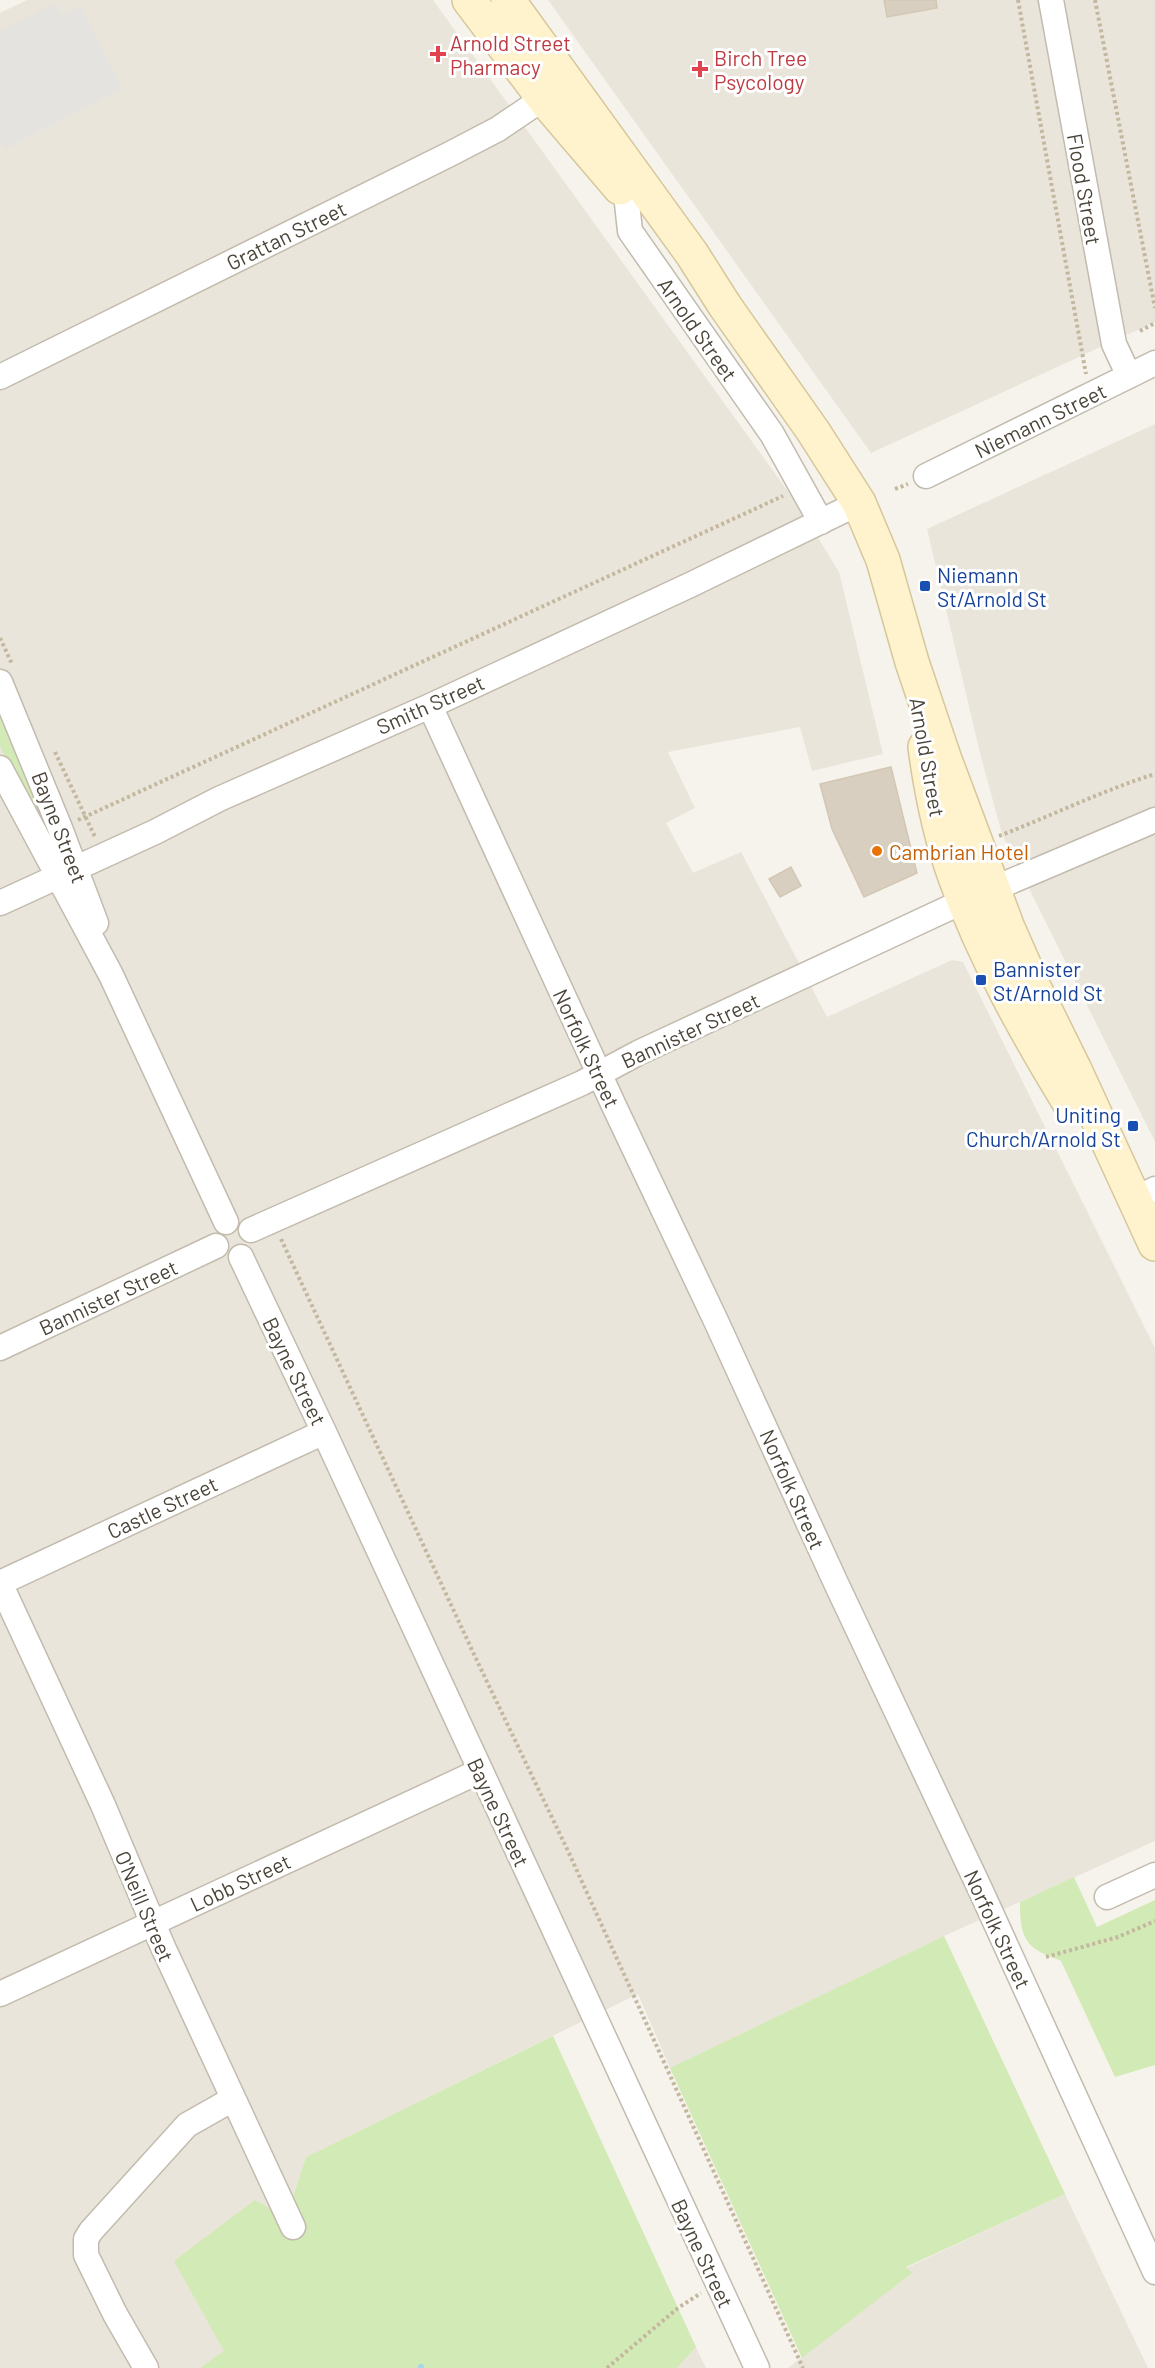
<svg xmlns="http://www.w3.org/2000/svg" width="1155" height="2368" viewBox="0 0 1155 2368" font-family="Barlow,sans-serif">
<rect width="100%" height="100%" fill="#f6f3ec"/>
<path fill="#eae5da" d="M 27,0 L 433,0 L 800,508 L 839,572 L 883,754 L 812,771 L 800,727 L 668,752 L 695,808 L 666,823 L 693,873 L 741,852 L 827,1017 L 952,960 L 963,962 L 1155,1348 L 1155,1841 L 944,1936 L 670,2068 L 638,1994 L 306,2157 L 292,2200 L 225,2351 L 200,2368 L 0,2368 L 0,13 Z
M 548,0 L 1155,0 L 1155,322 L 871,453 Z
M 1155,424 L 1155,1142 L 1002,834 L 980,753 L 927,529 Z
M 1065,2194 L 1148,2368 L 788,2368 L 911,2273 L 906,2268 Z
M 696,2347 L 706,2368 L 677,2368 Z"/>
<path fill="#d2eab5" d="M 0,705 L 46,814 L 36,819 L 0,746 Z
M 1074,1877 L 1097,1927 L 1155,1900 L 1155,2065 L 1115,2077 L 1061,1961 C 1053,1957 1041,1954 1034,1948 C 1020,1937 1020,1918 1020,1902 Z
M 944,1936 L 1065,2194 L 906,2267 L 912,2273 L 802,2358 L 670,2068 Z
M 553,2036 L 696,2347 L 677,2368 L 200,2368 L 224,2351 L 174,2261 L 255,2200 L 273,2210 L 292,2200 L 306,2157 Z"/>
<path fill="#e5e3e0" d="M 56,3 L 62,15 L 80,6 L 123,89 L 4,149 L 0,140 L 0,31 Z"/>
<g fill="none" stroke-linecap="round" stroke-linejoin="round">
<path stroke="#a9d4f2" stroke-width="6" d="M 421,2368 L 421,2367"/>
</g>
<path fill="#d8cfc1" stroke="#d3c7b4" stroke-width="1.5" d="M 884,0 L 936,0 L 937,8 L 887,17 Z
M 891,767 L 917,873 L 864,897 L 832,829 L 820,784 Z
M 791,867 L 801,886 L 780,897 L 769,879 Z"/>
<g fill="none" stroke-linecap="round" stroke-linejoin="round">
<g stroke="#c2bbae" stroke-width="27">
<path id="street" d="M 1051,0 L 1114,344 L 1129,376
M 626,194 L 630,231 L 772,434 L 821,522
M 0,377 L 450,154 L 498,129 L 557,89
M 926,476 L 1155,363
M 0,682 L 60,828 L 96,923
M 430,706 L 615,1108 L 716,1321 L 835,1581 L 981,1891 L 1155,2272
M 0,768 L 111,975 L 226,1222
M 993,889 L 1155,820
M 0,903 L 155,832 L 219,799 L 430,706 L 690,585 L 859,503
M 1133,1200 L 1155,1189
M 251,1230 L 582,1083 L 638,1053 L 964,901
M 241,1257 L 324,1432 L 757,2368
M 0,1348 L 216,1246
M 0,1583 L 103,1805 L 163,1947 L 293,2227
M 0,1583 L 324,1432
M 1107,1897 L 1155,1875
M 0,1994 L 480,1771
M 146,2368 L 115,2314 L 86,2255 L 86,2239 L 91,2231 L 187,2125 L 233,2099"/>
</g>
<g stroke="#d6c79b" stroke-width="36">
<path id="secondary" d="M 469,0 L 544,99 L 620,188
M 508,0 L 692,254 L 725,306 L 813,431 L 859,503 L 883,560 L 912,662 L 944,757 L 1008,928 L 1034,987 L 1075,1070 L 1155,1244
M 925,747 C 931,792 940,837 956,880 C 985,959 1027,1034 1070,1104"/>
</g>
<path stroke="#c4b79f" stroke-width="4" stroke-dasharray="3 3" stroke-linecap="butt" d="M 1018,0 L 1086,374
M 1095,0 L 1155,308
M 1140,331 L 1155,323
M 895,489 L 908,484
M 0,638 L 12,664
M 55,752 L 95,837
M 78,820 L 783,496
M 999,836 C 1051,816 1101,791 1155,774
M 281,1239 L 479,1665 L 568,1851 L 803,2368
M 1046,1957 L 1118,1937 L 1155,1921
M 607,2368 L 678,2308 L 701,2293"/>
<use href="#street" stroke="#fff" stroke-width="24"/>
<use href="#secondary" stroke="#fff3cd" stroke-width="33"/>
</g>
<g fill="#e0444e" stroke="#fff" stroke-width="2">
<path d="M435 45h6v6h6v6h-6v6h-6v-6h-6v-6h6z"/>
<path d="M697 60h6v6h6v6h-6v6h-6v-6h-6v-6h6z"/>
</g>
<g fill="#1a4fb4" stroke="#fff" stroke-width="2">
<rect x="919" y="580" width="12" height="12" rx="3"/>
<rect x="975" y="974" width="12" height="12" rx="3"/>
<rect x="1127" y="1120" width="12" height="12" rx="3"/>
</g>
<circle fill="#e8710a" stroke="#fff" stroke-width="2" cx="877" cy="851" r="6"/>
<g text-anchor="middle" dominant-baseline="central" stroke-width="6" stroke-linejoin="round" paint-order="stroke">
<g font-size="21" fill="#be3a42" stroke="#fff" text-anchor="start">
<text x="450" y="42">Arnold Street<tspan x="450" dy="24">Pharmacy</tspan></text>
<text x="714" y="57">Birch Tree<tspan x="714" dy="24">Psycology</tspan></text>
</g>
<g font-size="21" fill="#4b4439" stroke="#fff">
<text transform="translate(1085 189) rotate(80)">Flood Street</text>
<text transform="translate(286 235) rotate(-26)">Grattan Street</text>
<text transform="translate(698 329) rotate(55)">Arnold Street</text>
<text transform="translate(1040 420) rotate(-26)">Niemann Street</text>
<text transform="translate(430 704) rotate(-24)">Smith Street</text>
<text transform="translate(928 757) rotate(80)">Arnold Street</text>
<text transform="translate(60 827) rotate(69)">Bayne Street</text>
<text transform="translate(690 1030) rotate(-25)">Bannister Street</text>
<text transform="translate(587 1048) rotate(65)">Norfolk Street</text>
<text transform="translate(108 1297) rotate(-25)">Bannister Street</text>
<text transform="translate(295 1371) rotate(64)">Bayne Street</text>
<text transform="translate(793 1489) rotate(66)">Norfolk Street</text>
<text transform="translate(162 1507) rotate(-25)">Castle Street</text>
<text transform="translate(499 1812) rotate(65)">Bayne Street</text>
<text transform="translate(240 1882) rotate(-25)">Lobb Street</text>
<text transform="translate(145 1906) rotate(67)">O'Neill Street</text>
<text transform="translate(998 1929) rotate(65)">Norfolk Street</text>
<text transform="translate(703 2253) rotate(65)">Bayne Street</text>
</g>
<g font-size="21" fill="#164399" stroke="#fff" text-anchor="start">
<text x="937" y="574">Niemann<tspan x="937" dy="24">St/Arnold St</tspan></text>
<text x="993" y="968">Bannister<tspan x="993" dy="24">St/Arnold St</tspan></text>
<text x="1121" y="1114" text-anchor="end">Uniting<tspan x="1121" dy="24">Church/Arnold St</tspan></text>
</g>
<g font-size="21" fill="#c56008" stroke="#fff" text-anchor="start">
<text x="889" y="851">Cambrian Hotel</text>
</g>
</g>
</svg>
